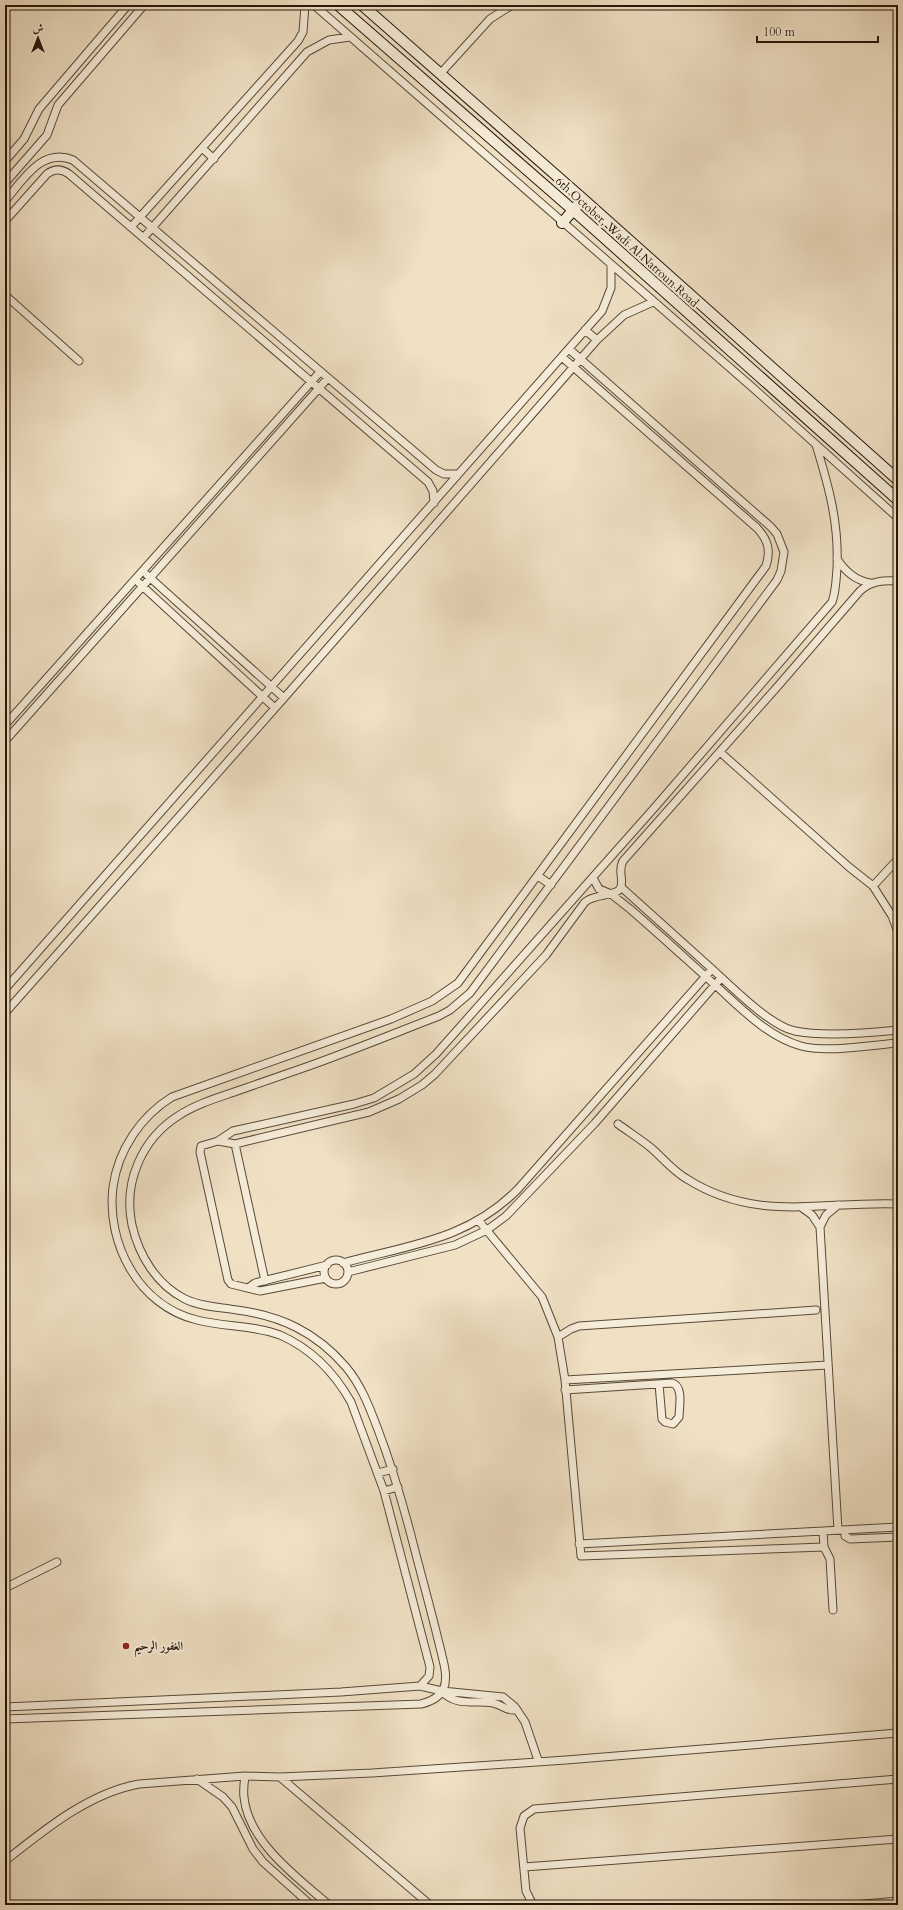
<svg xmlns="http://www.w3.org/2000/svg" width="903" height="1910" viewBox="0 0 903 1910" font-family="Cardo,Amiri,serif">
<rect width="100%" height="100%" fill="#f0e1c5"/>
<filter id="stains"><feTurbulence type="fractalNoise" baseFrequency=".005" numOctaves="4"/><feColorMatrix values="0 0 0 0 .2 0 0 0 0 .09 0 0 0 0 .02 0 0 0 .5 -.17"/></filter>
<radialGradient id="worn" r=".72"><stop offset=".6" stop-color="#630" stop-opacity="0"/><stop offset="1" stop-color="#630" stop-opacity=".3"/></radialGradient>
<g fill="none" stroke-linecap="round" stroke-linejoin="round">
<g stroke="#584937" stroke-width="9">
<path id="street" d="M 314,5 L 752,387 L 898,518
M 440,74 L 490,19 L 512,5
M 202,148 L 214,159
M 5,161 L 24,139 L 39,109 L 128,5
M 5,183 L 47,135 L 58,105 L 144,5
M 5,201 C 23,180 42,147 73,160 L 436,470 L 444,474 L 458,474
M 5,221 L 47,174 C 55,168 62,169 69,174 L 428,482 L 433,491 L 434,503
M 132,226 L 298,41 L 303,32 L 305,5
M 144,237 L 307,52 L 329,40 L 350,37
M 5,295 L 79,361
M 585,330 L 597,340
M 837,559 C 846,572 855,580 870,583
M 147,575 L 284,698
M 139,583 L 275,708
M 5,725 L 320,372
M 5,741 L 328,378
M 720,752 L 849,867 L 873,886 L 892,916 L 898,932
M 538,876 L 551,885
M 593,878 L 599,889 L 611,894 L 630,909 C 659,934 686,959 714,984 C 740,1007 766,1036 801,1046 C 827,1053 871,1045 898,1043
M 873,886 L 898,859
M 621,887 C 651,914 681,941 711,968 C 731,986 770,1026 795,1031 C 824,1037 869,1033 898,1030
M 5,989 L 602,311 L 611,288 L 611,265
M 5,1013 L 284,698 L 597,340 L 624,315 L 653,302
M 618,1124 C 629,1132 640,1139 650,1147 C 663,1158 673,1171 687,1179 C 757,1223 821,1201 898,1204
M 218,1141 L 235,1144 L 369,1112 L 399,1099 L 422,1085 L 435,1074 L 546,955 L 585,902 C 594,894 615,896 620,889 C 625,880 617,872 623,861 L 778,686 L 860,591 C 871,581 883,580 898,581
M 235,1144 L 265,1281
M 838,1205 L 826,1215 L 820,1227 L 838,1530
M 801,1207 L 812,1215 L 820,1227
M 479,1221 L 542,1297 L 558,1337 L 565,1380 L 581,1556 L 824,1547
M324 1272a12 12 0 1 1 24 0a12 12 0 1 1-24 0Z
M 343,1263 C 409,1245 468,1240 518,1189 L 712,969
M 348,1272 L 455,1245 L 487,1230 L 506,1216 L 595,1123 L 721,978
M 326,1278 L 260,1291 L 231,1284 L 228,1280 L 200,1152 L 201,1146 L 218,1141 L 233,1131 L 354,1104 L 374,1098 L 414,1074 L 436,1054 L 656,806 L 832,602 C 836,591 836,580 837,568 C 839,523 829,487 816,445
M 248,1288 L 255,1283 L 327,1265
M 558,1337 L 571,1329 L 579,1326 L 816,1310
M 565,1380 L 828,1365
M 565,1390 L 672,1383 C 684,1386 679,1408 679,1417 L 673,1424 L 665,1422 L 662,1419 L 659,1384
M 378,1473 L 393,1469
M 384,1491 L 398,1487
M 845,1530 L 845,1536 L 850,1539 L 898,1537
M 823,1531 L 824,1547 L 830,1559 L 833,1610
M 579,1544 L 898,1527
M 5,1588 L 57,1562
M 420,1686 L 442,1691 L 503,1697 L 515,1707 L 525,1722 L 538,1760
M 442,1691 C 455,1707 475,1700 493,1703 C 503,1705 505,1711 516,1710
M 5,1707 L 341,1692 L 420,1686 L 429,1676 L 430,1667 L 384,1491 L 351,1402 C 334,1372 312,1349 280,1335 C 254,1325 224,1327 197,1320 C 139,1306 106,1244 113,1187 C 118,1150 141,1116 172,1097 L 391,1019 L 432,1001 L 458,983 L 766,566 C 771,550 768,540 757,528 L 562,357
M 5,1719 L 421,1704 C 446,1698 449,1683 443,1660 C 434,1621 423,1582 413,1543 C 403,1504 392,1466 377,1427 C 369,1406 361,1385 346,1367 C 316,1332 281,1316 237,1310 C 220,1307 201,1307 185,1299 C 157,1285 139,1256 132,1225 C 123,1182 142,1139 178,1116 C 196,1104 217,1098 237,1091 C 260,1083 283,1075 306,1067 C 351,1051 395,1033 439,1016 L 450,1010 L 470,993 L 777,580 L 781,571 L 784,552 L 777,534 L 771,527 L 569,349
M 245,1776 C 244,1783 243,1790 244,1797 C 248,1842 298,1878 329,1905
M 280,1777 L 430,1905
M 197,1779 L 223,1797 L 232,1807 L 253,1849 L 263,1862 L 311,1905
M 5,1861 C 44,1830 89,1793 139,1784 L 245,1776 L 280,1777 L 372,1773 L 566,1760 L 898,1733
M 524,1867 L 898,1839
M 533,1905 L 526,1891 L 520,1828 L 524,1816 L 534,1809 L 898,1779
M 854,1905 L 898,1901"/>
</g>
<g stroke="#261608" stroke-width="12">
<path id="secondary" d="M 338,5 L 573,210 L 898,500
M 362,5 L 583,199 L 898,480
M 562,223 L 583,199"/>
</g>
<use href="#street" stroke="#f5ecd9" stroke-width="7"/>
<use href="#secondary" stroke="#f5ecd9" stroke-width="10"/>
</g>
<circle fill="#8f2418" stroke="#f5ecd9" stroke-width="1.5" cx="126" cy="1646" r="4"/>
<g text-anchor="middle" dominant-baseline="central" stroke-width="4" stroke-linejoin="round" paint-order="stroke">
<g font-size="12" fill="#261608" stroke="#f5ecd9">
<text transform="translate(627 242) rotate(42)">6th October, Wadi Al Natroun Road</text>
</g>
<g font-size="12" font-weight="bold" fill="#261608" stroke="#f5ecd9" text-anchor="start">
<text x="134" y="1646">الغفور الرحيم</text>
</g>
</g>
<rect width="903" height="1910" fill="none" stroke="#f0e1c5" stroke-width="20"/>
<rect x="6" y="6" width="891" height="1898" fill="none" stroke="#261608" stroke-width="2"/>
<rect x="10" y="10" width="883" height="1890" fill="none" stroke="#261608"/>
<g transform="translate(38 38)" stroke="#f5ecd9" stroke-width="3" paint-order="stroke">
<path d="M0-3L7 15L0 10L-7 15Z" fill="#261608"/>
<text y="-6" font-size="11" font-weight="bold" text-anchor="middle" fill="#261608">ش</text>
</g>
<path d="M757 36v6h121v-6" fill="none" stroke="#261608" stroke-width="2"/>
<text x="763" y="36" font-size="12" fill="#261608" stroke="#f5ecd9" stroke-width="3" paint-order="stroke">100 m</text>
<rect width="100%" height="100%" filter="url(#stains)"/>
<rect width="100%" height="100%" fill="url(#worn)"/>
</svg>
